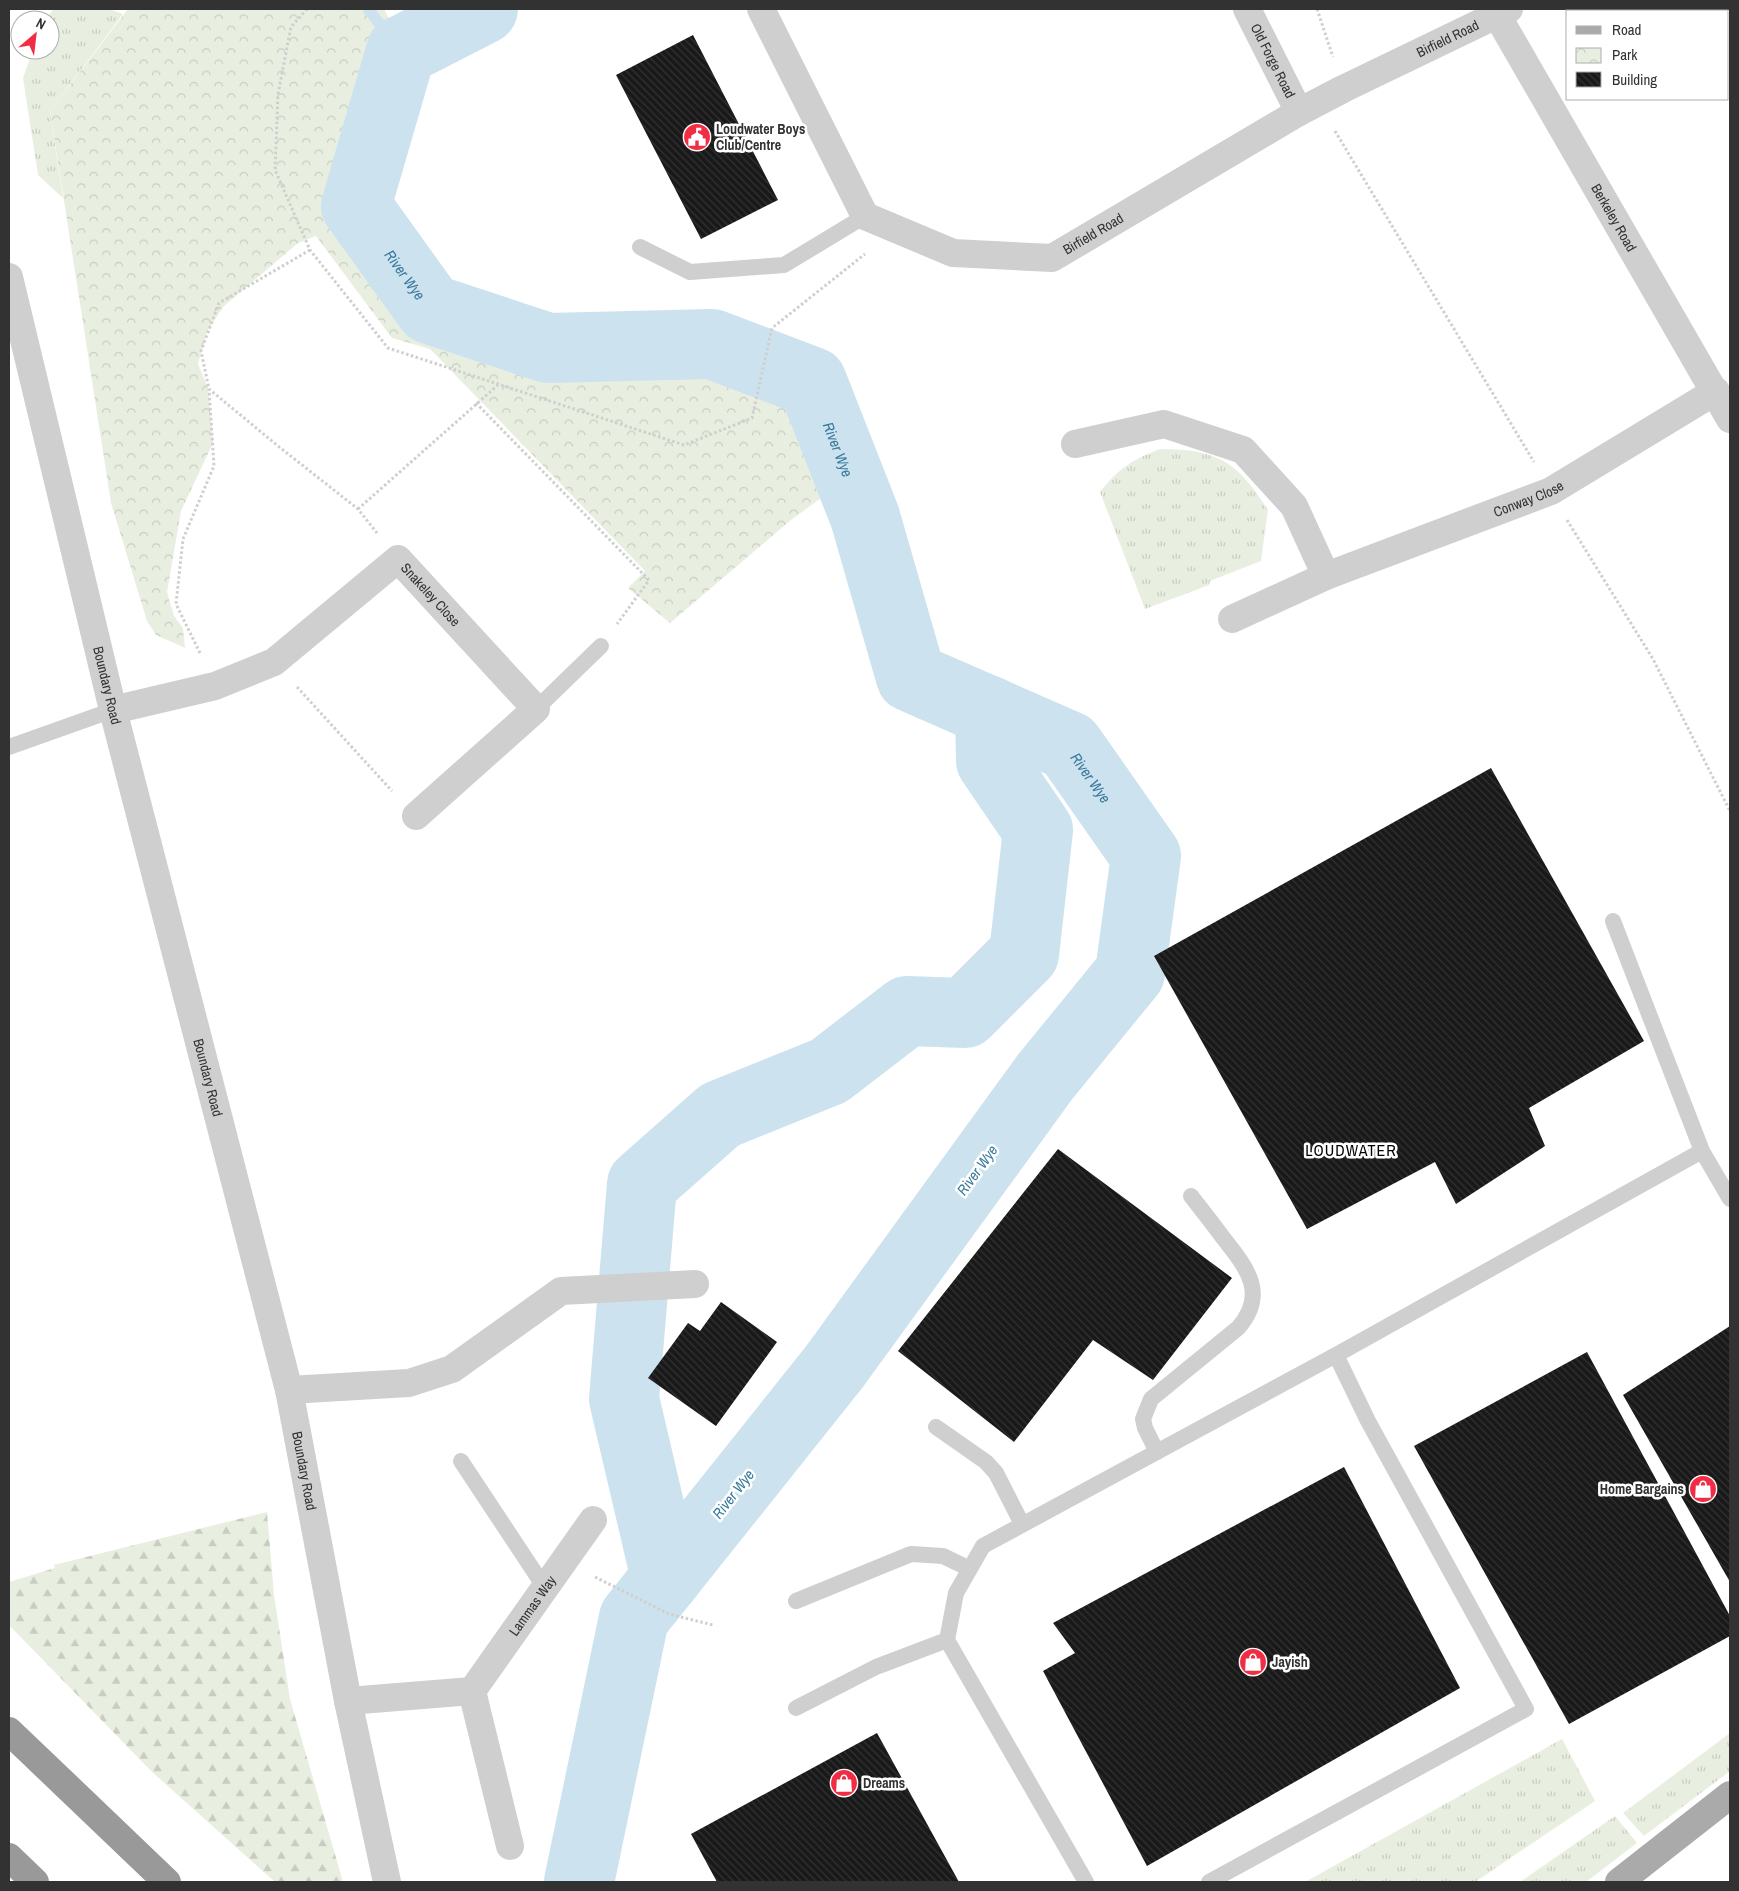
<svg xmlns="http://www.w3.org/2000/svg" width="1739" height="1891" viewBox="0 0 1739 1891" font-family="'Archivo Narrow',sans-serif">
<defs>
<pattern id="grass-tufts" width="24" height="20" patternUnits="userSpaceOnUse" patternTransform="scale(1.25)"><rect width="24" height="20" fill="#e9efe0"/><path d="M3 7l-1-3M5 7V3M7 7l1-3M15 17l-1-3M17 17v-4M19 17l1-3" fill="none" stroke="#c8cdc1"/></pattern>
<pattern id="forest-firs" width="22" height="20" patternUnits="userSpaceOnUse" patternTransform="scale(1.25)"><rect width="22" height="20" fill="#e9efe0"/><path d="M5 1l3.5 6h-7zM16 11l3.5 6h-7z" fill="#c8cdc1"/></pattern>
<pattern id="park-crowns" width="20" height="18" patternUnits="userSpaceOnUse" patternTransform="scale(1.25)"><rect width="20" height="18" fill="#e9efe0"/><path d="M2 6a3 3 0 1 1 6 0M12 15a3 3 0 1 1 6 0" fill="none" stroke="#c8cdc1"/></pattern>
<pattern id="building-back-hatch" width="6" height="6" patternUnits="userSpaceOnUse" patternTransform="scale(1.25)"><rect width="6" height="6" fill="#191919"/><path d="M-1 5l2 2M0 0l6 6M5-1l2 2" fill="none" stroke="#323232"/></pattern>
</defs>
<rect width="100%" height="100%" fill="#fff"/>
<path fill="url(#grass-tufts)" d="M 53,9 L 110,9 L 123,14 L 50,111 L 63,198 L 38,175 L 23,78 L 33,50 L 50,50 L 50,20 L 46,20 Z
M 1160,449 C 1217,449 1238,462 1268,510 L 1261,561 L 1210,581 L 1209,585 L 1145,609 L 1100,492 C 1119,468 1132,460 1160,449 Z
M 1730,1733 L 1730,1771 L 1644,1836 L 1623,1813 Z
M 1562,1739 L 1595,1801 L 1475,1882 L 1305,1882 Z
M 1615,1816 L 1637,1843 L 1586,1882 L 1520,1882 Z"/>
<path fill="url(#forest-firs)" d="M 267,1512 L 274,1595 L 290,1699 L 343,1882 L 275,1882 L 152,1772 L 9,1625 L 9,1582 L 55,1568 L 54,1565 Z"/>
<path fill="url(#park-crowns)" d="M 128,9 L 384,9 L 393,26 L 390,33 L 394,39 L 385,56 L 377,79 L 368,172 L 373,215 L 394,264 L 422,291 L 450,314 L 479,330 L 537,346 L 597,350 L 699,347 L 763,350 L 783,356 L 791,363 L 846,445 L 828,493 L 791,520 L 670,623 L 628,588 L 645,571 L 430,349 L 392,338 L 316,236 L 298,243 L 223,307 L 207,332 L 198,364 L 208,388 L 213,443 L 181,511 L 167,592 L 174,616 L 183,628 L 185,648 L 156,635 L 147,621 L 111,503 L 50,111 Z"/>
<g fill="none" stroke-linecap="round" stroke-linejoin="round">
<path stroke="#cce3ef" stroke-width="11" d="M 368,9 L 401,51"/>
<g stroke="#cce3ef" stroke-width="70">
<path id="s1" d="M 483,9 L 401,51 L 356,206 L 430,309 L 548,348 L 712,344 L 812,382 L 865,517 L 911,677 L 1069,746 L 1146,856 L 1130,973 L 1045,1077 L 835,1366 L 634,1618 L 579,1882"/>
<path d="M 666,1578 L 624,1399 L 642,1184 L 720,1115 L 829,1071 L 907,1011 L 965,1013 L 1024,954 L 1038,830 L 991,761 L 990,711"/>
</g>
</g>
<path fill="url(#building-back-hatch)" d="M 693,35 L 778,200 L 701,239 L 616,75 Z
M 1491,768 L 1644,1041 L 1529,1108 L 1545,1146 L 1456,1204 L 1435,1162 L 1307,1229 L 1154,956 Z
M 1058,1149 L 1232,1278 L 1153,1380 L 1093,1340 L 1014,1442 L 898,1351 Z
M 721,1302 L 777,1342 L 716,1426 L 648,1378 L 688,1323 L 700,1331 Z
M 1730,1326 L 1730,1582 L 1623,1395 Z
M 1587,1352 L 1730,1616 L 1730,1636 L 1569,1724 L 1414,1446 Z
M 1344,1467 L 1460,1688 L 1147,1866 L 1043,1671 L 1075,1653 L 1053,1623 Z
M 877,1733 L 959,1882 L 717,1882 L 691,1834 Z"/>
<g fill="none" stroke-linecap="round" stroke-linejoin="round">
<path stroke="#cfcfcf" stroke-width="3" stroke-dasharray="2.5 2.5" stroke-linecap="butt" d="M 307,9 L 291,27 L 278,94 L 275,170 L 310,250 L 388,348 L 684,445 L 752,418 L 772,328 L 865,254
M 1317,9 L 1333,57
M 1335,131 L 1534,462
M 310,250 L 219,303 L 201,351 L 209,389 L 278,446 L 358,509 L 377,533
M 476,403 L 649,580 L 617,624
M 358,509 L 498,385
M 1567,520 L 1653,659 L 1730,811
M 200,653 L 176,604 L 183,539 L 214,466 L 209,389
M 297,687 L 392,791
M 595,1577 L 669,1614 L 713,1625"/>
<path stroke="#cfcfcf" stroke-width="16" d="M 640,247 L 690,272 L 784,265 L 865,216
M 536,709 L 601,646
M 9,747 L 113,710
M 1613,921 L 1702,1151 L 1730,1199
M 936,1427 L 986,1462 L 996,1473 L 1022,1524
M 1157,1452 L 1145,1428 L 1143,1419 L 1151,1399 L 1238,1328 C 1268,1294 1247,1268 1224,1239 C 1213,1224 1202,1210 1191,1196
M 461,1461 L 545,1588
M 796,1601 L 911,1554 L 943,1556 L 970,1569
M 796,1708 L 876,1667 L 947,1640
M 1086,1882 L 947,1640 L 956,1593 L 983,1546 L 1336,1355 L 1702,1151
M 1209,1882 L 1526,1709 L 1368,1421 L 1336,1355"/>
<g stroke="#cfcfcf" stroke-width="28">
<path id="s2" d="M 761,9 L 865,216 L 953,253 L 1052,258 L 1299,112 L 1343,89 L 1509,9"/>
<path id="s3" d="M 1247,9 L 1299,112"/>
<path id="s4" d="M 1497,15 L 1730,419"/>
<path id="s5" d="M 9,277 L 113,710 L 289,1390 L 348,1701 L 387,1882"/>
<path d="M 1075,444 L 1164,424 L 1243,450 L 1294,506 L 1326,576"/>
<path id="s6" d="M 1232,619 L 1326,576 L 1551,491 L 1716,391"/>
<path id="s7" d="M 113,710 L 215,686 L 274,662 L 398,559 L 536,709 L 416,816"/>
<path d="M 289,1390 L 409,1383 L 452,1369 L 561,1291 L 695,1284"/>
<path d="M 472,1691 L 510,1846"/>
<path id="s8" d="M 348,1701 L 472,1691 L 593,1520"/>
</g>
<path stroke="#aaa" stroke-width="28" d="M 1619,1882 L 1730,1795"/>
<path stroke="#999" stroke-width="28" d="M 9,1731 L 167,1882
M 9,1857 L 35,1882"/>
</g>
<defs>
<g id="civic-disc" transform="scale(1.4375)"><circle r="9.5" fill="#f02d45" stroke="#fff"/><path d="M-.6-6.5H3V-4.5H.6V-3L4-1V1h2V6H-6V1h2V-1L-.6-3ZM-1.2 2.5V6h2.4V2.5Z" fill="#fff"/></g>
<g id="shop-disc" transform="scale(1.4375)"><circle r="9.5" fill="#f02d45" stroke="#fff"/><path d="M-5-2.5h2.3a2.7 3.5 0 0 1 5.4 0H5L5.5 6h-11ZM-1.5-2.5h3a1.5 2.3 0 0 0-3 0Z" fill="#fff"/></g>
</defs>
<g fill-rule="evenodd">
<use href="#civic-disc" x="697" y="137"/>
<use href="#shop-disc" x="1703" y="1489"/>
<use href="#shop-disc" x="1253" y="1662"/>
<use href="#shop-disc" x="844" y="1783"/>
</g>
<g text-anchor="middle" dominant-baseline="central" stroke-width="5" stroke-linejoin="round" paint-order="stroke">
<g font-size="14" fill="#323232" stroke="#fff">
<text stroke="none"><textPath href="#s2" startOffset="879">Birfield Road</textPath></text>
<text stroke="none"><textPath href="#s3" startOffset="58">Old Forge Road</textPath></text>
<text stroke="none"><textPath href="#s4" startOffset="234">Berkeley Road</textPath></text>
<text stroke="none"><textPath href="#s2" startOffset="474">Birfield Road</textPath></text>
<text stroke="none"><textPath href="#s6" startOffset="320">Conway Close</textPath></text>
<text stroke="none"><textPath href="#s7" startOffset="378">Snakeley Close</textPath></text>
<text stroke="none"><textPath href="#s5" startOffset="420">Boundary Road</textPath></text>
<text stroke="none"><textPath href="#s5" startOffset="825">Boundary Road</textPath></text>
<text stroke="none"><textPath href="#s5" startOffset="1230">Boundary Road</textPath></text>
<text stroke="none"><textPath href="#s8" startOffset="229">Lammas Way</textPath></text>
</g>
<g font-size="14" font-weight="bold" fill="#323232" stroke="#fff" text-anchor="start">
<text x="716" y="129">Loudwater Boys<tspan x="716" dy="16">Club/Centre</tspan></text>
<text x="1684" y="1489" text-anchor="end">Home Bargains</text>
<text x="1272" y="1662">Jayish</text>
<text x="863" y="1783">Dreams</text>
</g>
<g font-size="15" font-style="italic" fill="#397a9b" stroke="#fff">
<text stroke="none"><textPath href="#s1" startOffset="338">River Wye</textPath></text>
<text stroke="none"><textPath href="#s1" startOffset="848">River Wye</textPath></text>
<text stroke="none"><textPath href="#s1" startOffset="1298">River Wye</textPath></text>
<text transform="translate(977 1170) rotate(-54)">River Wye</text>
<text transform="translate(733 1494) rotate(-52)">River Wye</text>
</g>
<g font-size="16" letter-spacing="1" fill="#000" stroke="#fff">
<text x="1351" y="1150">LOUDWATER</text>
</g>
</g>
<rect width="1739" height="1891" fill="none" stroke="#323232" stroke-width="20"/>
<rect x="1566" y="10" width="162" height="90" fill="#ffffff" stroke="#adadad"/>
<rect x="1576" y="26" width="25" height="8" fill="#aaaaaa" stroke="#adadad"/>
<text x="1612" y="35" font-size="15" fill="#323232">Road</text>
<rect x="1576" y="48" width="25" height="15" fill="url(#park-crowns)" stroke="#adadad"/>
<text x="1612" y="60" font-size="15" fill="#323232">Park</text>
<rect x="1576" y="72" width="25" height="15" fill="url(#building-back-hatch)" stroke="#adadad"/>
<text x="1612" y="85" font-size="15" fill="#323232">Building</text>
<g transform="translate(35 35) rotate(28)"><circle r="24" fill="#ffffff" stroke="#adadad"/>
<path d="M0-4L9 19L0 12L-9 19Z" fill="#f02d45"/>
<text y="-8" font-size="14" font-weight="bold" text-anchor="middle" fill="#323232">N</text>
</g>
</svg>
